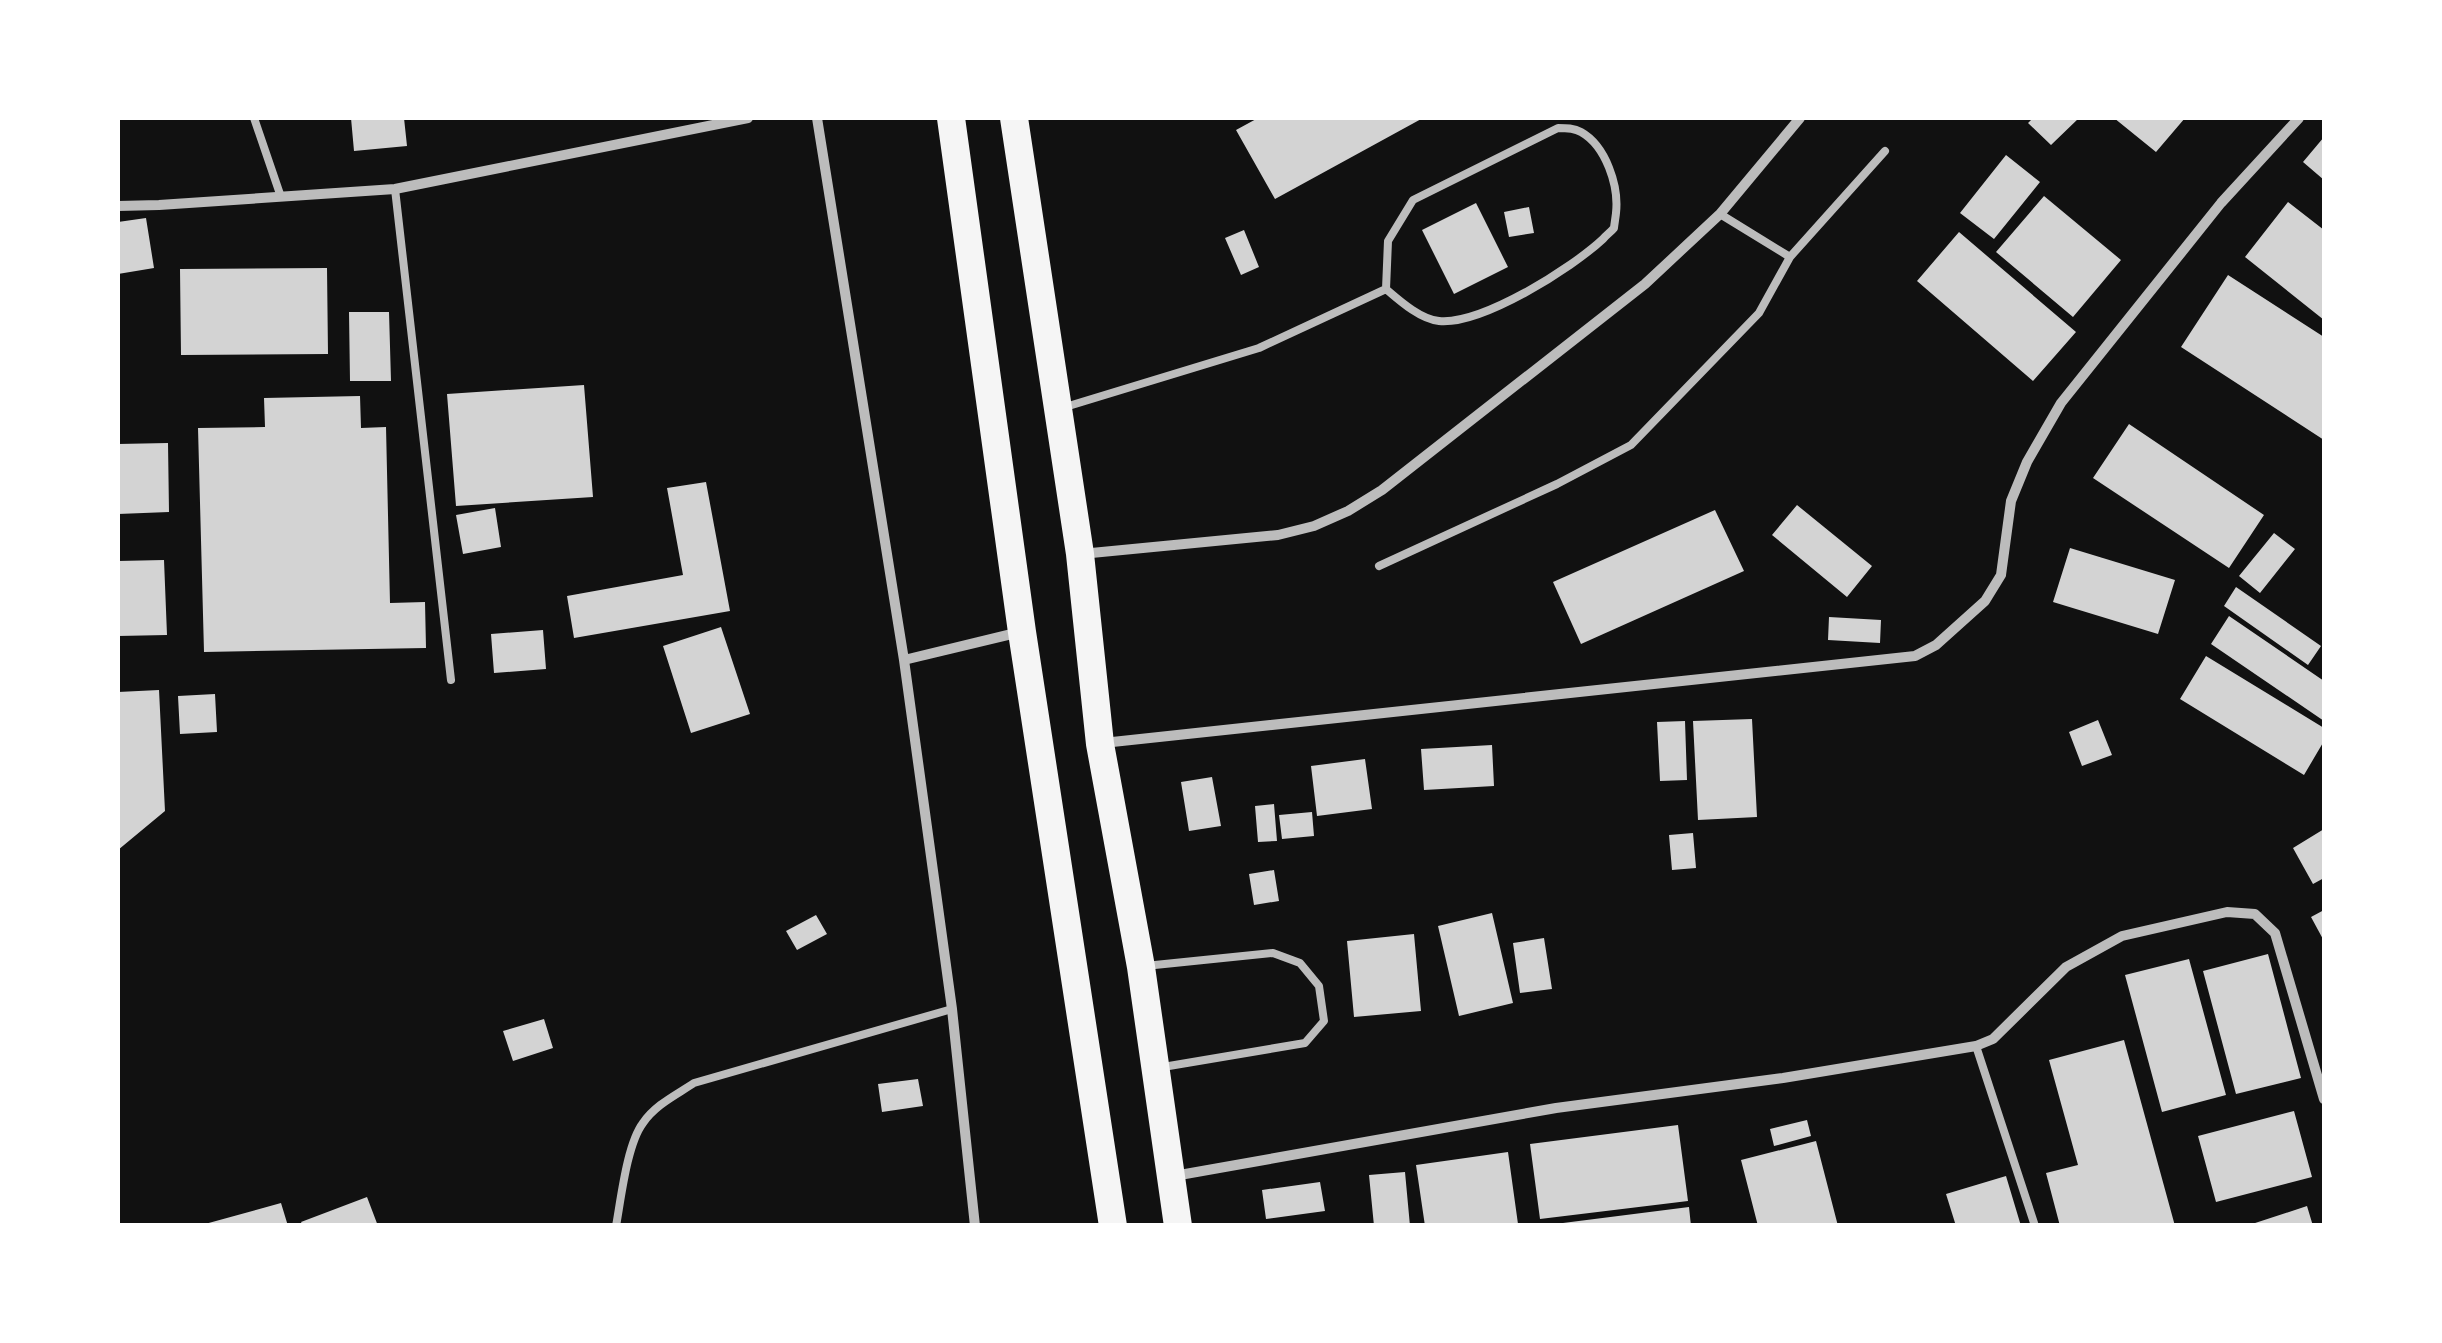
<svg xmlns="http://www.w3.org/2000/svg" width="2442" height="1343" viewBox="0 0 2442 1343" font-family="Arial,sans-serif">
<rect width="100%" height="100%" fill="#111"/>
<path fill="#d3d3d3" d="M 351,118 L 404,118 L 407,146 L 354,151 Z
M 1258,118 L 1423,118 L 1275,199 L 1236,130 Z
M 2033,118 L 2079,118 L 2051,145 L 2028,123 Z
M 2114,118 L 2185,118 L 2156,152 Z
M 2324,137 L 2324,180 L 2303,162 Z
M 2006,155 L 2040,182 L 1994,239 L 1960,213 Z
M 2044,196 L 2121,260 L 2073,317 L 1996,252 Z
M 2288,202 L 2324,230 L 2324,320 L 2245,257 Z
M 1476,203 L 1508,267 L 1454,294 L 1422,230 Z
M 1529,207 L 1534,233 L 1509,237 L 1504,212 Z
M 146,218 L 154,268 L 118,274 L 118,222 Z
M 1244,230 L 1259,267 L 1241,275 L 1225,238 Z
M 1959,232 L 2076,332 L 2033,381 L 1917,281 Z
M 327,268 L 328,354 L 181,355 L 180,269 Z
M 2228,275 L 2324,337 L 2324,440 L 2181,347 Z
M 349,312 L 389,312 L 391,381 L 350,381 Z
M 584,385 L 593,497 L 456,506 L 447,394 Z
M 360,396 L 361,428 L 386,427 L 390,603 L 425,602 L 426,648 L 204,652 L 198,428 L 265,427 L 264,398 Z
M 2129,424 L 2264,515 L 2229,568 L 2093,478 Z
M 168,443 L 169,512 L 118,514 L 118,444 Z
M 706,482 L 730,611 L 574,638 L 567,596 L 683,575 L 667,488 Z
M 1797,505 L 1872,566 L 1847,597 L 1772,535 Z
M 495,508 L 501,547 L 463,554 L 456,515 Z
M 1715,510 L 1744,571 L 1581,644 L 1553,582 Z
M 2274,533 L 2295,549 L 2260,593 L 2239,576 Z
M 2070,548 L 2175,580 L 2158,634 L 2053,602 Z
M 164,560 L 167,635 L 118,636 L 118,561 Z
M 2236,587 L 2321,646 L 2308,665 L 2224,606 Z
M 2229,616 L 2324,681 L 2324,721 L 2211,644 Z
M 1829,617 L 1881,620 L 1880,643 L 1828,640 Z
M 721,627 L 750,714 L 691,733 L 663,646 Z
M 543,630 L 546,669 L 494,673 L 491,634 Z
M 2206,656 L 2324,728 L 2324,741 L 2304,775 L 2180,699 Z
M 159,690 L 165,811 L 118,850 L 118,692 Z
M 215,694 L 217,732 L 180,734 L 178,696 Z
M 1752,719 L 1757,817 L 1698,820 L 1693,721 Z
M 2098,720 L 2112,755 L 2082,766 L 2069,732 Z
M 1685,721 L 1687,780 L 1660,781 L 1657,722 Z
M 1492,745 L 1494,786 L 1424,790 L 1421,749 Z
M 1365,759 L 1372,809 L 1317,816 L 1311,766 Z
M 1212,777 L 1221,826 L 1189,831 L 1181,782 Z
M 1274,804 L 1277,841 L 1258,842 L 1255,806 Z
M 1312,812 L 1314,836 L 1282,839 L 1279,815 Z
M 2324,829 L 2324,878 L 2313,884 L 2293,848 Z
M 1693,833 L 1696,868 L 1672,870 L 1669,835 Z
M 1274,870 L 1279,901 L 1254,905 L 1249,874 Z
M 2324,910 L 2324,941 L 2311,917 Z
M 1492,913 L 1513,1003 L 1459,1016 L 1438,926 Z
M 816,915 L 827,934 L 797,950 L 786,931 Z
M 1414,934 L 1421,1011 L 1354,1017 L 1347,941 Z
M 1544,938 L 1552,989 L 1520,993 L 1513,943 Z
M 2268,954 L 2301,1078 L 2236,1094 L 2203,971 Z
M 2189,959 L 2226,1095 L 2162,1112 L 2125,975 Z
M 544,1019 L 553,1048 L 513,1061 L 503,1031 Z
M 2124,1040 L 2175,1226 L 2060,1226 L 2046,1173 L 2078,1165 L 2049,1060 Z
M 918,1079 L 923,1106 L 882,1112 L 878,1084 Z
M 2294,1111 L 2312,1177 L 2216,1202 L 2198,1136 Z
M 1807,1120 L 1811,1136 L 1774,1146 L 1770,1129 Z
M 1678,1125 L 1688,1201 L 1540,1219 L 1530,1144 Z
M 1816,1141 L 1838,1226 L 1758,1226 L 1741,1160 Z
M 1508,1152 L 1518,1224 L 1425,1226 L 1416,1165 Z
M 1405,1172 L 1410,1226 L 1374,1226 L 1369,1175 Z
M 2006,1176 L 2021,1226 L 1956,1226 L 1946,1194 Z
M 1320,1182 L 1325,1211 L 1266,1219 L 1262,1190 Z
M 367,1197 L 378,1226 L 303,1226 L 301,1222 Z
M 281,1203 L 288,1226 L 206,1226 L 205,1224 Z
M 2307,1206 L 2313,1226 L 2249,1226 L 2249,1225 Z
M 1689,1207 L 1691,1226 L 1563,1226 L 1563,1223 Z"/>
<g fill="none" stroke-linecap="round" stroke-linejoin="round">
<path stroke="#bcbcbc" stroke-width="8" d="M 254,118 L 281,197
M 1558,128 C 1566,128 1574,128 1581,132 C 1606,146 1619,186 1616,213 C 1616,214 1614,227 1614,228 C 1611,232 1606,235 1603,239 C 1572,268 1482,325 1439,321 C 1420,319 1400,301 1386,289 L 1388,241 L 1413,200 Z
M 395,189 L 451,680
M 1790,257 L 1885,151
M 1062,408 L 1259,348 L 1386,289
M 1379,566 L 1557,484 L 1631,445 L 1759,313 L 1790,257 L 1720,214
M 1145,966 L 1273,953 L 1300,963 L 1319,986 L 1324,1021 L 1305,1043 L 1163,1067
M 1976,1046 L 2035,1226
M 616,1226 C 621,1199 627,1144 643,1123 C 655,1105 676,1095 694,1083 L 952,1009"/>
<path stroke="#bcbcbc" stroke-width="10" d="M 817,118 L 904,660 L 952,1009 L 975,1226
M 118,206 L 159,205 L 395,189 L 748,118
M 1081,554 L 1278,535 L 1314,526 L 1348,511 L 1382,490 L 1645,284 L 1720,214 L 1800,118
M 904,660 L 1020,632
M 1103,743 L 1915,656 L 1936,645 L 1985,601 L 2001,575 L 2011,501 L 2027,462 L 2061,403 L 2221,203 L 2299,118
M 1174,1176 L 1556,1108 L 1783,1078 L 1976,1046 L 1993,1039 L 2066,967 L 2122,936 L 2227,912 L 2255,914 L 2275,933 L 2324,1099"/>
<path stroke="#f5f5f5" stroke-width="28" d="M 951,118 L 1022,632 L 1113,1226
M 1014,118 L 1080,554 L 1100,744 L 1141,967 L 1178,1226"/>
</g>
<rect width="2442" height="1343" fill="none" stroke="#ffffff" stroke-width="240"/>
</svg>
